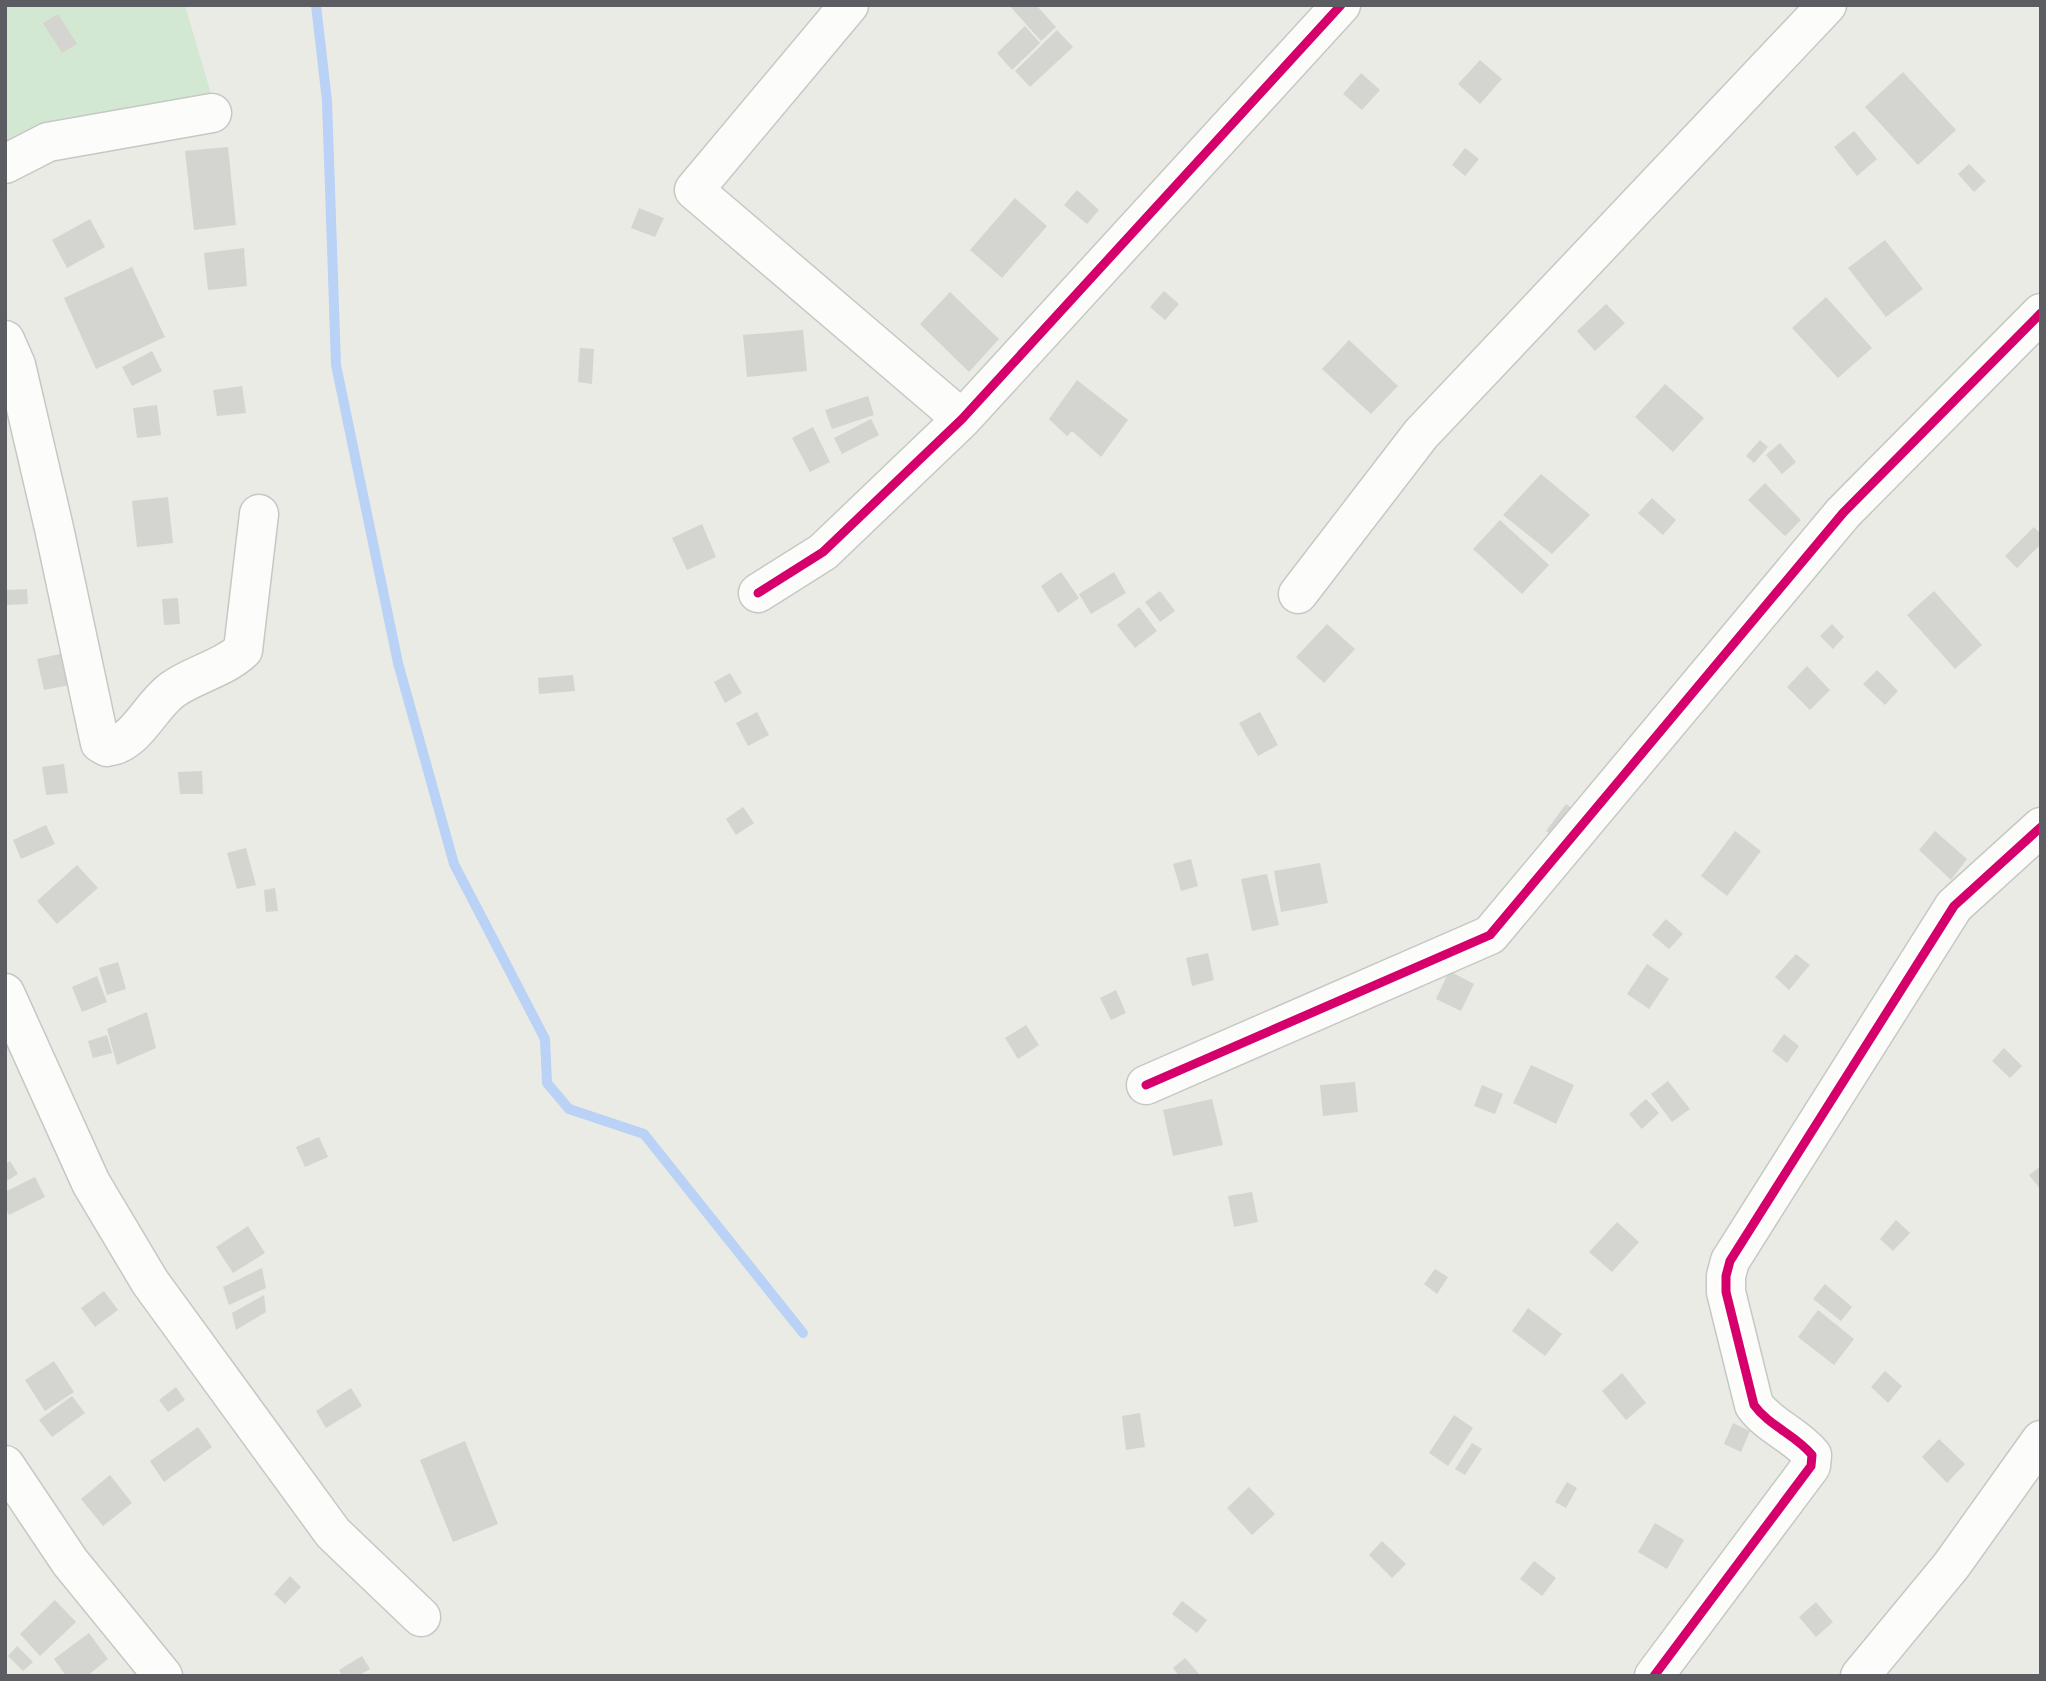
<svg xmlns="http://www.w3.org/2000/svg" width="2046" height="1681" viewBox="0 0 2046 1681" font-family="'PT Sans',sans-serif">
<rect width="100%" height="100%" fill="#ebebe5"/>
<path fill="#d3e8d3" d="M 5,5 L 185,5 L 214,104 L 5,158 Z"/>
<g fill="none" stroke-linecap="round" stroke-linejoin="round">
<path stroke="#b9d2f6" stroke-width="10" d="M 316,5 L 327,101 L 336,365 L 398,663 L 454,864 L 545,1039 L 547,1083 L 569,1109 L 644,1134 L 803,1333"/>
</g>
<path fill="#d4d4d0" d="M 1009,5 L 1036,5 L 1056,27 L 1041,41 Z
M 58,14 L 77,44 L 62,53 L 43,23 Z
M 1025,26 L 1040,43 L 1012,70 L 997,53 Z
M 1057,30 L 1073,47 L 1030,87 L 1015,71 Z
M 1480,60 L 1502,79 L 1480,104 L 1458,84 Z
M 1903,72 L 1956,130 L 1918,165 L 1865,107 Z
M 1361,73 L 1380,90 L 1362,110 L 1343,94 Z
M 1854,131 L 1877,159 L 1857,176 L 1834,147 Z
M 228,147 L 236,225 L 194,230 L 185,151 Z
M 1465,148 L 1479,159 L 1465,176 L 1452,165 Z
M 1969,164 L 1986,181 L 1974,192 L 1958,174 Z
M 1077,190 L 1099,210 L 1087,224 L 1064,205 Z
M 1015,198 L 1047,226 L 1002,278 L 970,250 Z
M 639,208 L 664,218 L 655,237 L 631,228 Z
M 90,219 L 105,247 L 67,268 L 52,240 Z
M 1885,240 L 1923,289 L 1886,317 L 1848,268 Z
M 244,248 L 247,286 L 208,290 L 204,253 Z
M 132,267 L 165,337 L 96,369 L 64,298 Z
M 1164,291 L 1179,304 L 1165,320 L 1150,307 Z
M 950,292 L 999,339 L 969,372 L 920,324 Z
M 1826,297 L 1872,348 L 1838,378 L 1792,328 Z
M 1606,304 L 1625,323 L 1595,351 L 1577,331 Z
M 803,330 L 807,371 L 747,377 L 743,335 Z
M 1349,340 L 1398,386 L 1371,414 L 1322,369 Z
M 580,348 L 594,349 L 592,384 L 578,382 Z
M 152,351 L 162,371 L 132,386 L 122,367 Z
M 1077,380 L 1128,420 L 1101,457 L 1072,431 L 1067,436 L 1049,419 Z
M 1665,384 L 1704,418 L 1673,452 L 1635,417 Z
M 242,386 L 246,413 L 217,416 L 213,390 Z
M 868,396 L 874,415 L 832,429 L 825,410 Z
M 157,405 L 161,435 L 137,438 L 133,408 Z
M 871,419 L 879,435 L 842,454 L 834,438 Z
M 813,427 L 830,462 L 810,472 L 792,438 Z
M 1760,440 L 1768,447 L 1754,463 L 1746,456 Z
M 1780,443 L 1796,462 L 1782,474 L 1766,455 Z
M 1541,474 L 1590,515 L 1552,554 L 1503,515 Z
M 1765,483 L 1801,520 L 1785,536 L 1748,500 Z
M 168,497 L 173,543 L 137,547 L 132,501 Z
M 1652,498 L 1676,520 L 1663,535 L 1638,513 Z
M 1500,520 L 1549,565 L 1522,594 L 1473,549 Z
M 702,524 L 716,557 L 687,570 L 672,538 Z
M 2034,527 L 2041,534 L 2041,544 L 2017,568 L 2005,556 Z
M 1061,572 L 1079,598 L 1058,613 L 1041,586 Z
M 1114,572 L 1126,593 L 1091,614 L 1079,594 Z
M 27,589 L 28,604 L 7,605 L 6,590 Z
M 1160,591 L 1175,611 L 1160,622 L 1145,602 Z
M 1934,591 L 1982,645 L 1955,669 L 1907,615 Z
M 178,598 L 180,624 L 164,625 L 162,599 Z
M 1139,607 L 1157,631 L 1135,648 L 1117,625 Z
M 1327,624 L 1355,649 L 1324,683 L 1296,657 Z
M 1832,624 L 1844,637 L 1833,649 L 1820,636 Z
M 78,650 L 85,682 L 44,690 L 37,659 Z
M 1807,666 L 1830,690 L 1810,710 L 1787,687 Z
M 1877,670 L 1898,691 L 1885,705 L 1863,684 Z
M 730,673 L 742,693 L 725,703 L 714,682 Z
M 573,675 L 575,691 L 539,694 L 538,678 Z
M 757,712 L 769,735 L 748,746 L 736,723 Z
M 1260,712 L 1278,745 L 1258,756 L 1239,723 Z
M 64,764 L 68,793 L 46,795 L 42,767 Z
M 202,771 L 203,794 L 180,794 L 178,772 Z
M 1566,804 L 1577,812 L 1558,839 L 1546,831 Z
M 743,807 L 754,823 L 736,835 L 726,819 Z
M 46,825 L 55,844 L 21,859 L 13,840 Z
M 1735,831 L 1761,851 L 1727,896 L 1701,876 Z
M 1935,831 L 1967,859 L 1951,880 L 1919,850 Z
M 246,848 L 256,885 L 237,889 L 227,853 Z
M 1191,859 L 1198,886 L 1181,891 L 1173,864 Z
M 1320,863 L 1328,903 L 1281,912 L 1274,871 Z
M 77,865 L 98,888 L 57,924 L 37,901 Z
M 1267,874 L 1279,925 L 1252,931 L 1241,879 Z
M 275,888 L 278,911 L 266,912 L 264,890 Z
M 1666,919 L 1683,934 L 1669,949 L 1652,935 Z
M 1208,953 L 1214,980 L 1192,986 L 1186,958 Z
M 1796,954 L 1810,965 L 1789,990 L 1775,977 Z
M 118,962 L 126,989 L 107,995 L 99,968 Z
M 1647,964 L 1669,979 L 1649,1009 L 1627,994 Z
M 1449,971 L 1474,984 L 1461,1011 L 1436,999 Z
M 97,976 L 107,1002 L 82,1012 L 72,987 Z
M 1116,990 L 1126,1013 L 1111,1020 L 1100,998 Z
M 147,1012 L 156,1048 L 117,1065 L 107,1029 Z
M 1026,1025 L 1039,1045 L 1018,1059 L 1005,1038 Z
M 1784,1034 L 1799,1046 L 1787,1063 L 1772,1051 Z
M 107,1035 L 112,1053 L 93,1058 L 88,1041 Z
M 2004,1048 L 2022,1066 L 2010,1078 L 1992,1061 Z
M 1531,1065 L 1574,1085 L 1556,1124 L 1513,1103 Z
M 1668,1081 L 1690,1109 L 1672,1122 L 1651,1094 Z
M 1355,1082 L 1358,1112 L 1323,1116 L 1320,1085 Z
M 1482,1085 L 1503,1094 L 1495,1114 L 1474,1106 Z
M 1212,1099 L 1223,1145 L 1173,1156 L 1163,1110 Z
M 1646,1099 L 1659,1113 L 1642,1129 L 1629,1114 Z
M 319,1137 L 328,1157 L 305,1167 L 296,1147 Z
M 10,1161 L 18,1174 L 5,1182 L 5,1164 Z
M 2041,1166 L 2041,1190 L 2029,1175 Z
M 35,1177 L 45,1197 L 9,1215 L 5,1208 L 5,1192 Z
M 1252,1192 L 1258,1222 L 1234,1227 L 1228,1196 Z
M 1896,1220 L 1910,1233 L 1893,1251 L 1880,1239 Z
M 1617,1222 L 1639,1242 L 1612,1272 L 1589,1252 Z
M 248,1226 L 265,1253 L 233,1273 L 216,1247 Z
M 262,1268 L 266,1288 L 229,1305 L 223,1287 Z
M 1435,1269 L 1448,1277 L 1437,1294 L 1424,1284 Z
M 1825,1284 L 1852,1307 L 1841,1321 L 1813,1299 Z
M 104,1291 L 118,1310 L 95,1327 L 81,1308 Z
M 264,1295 L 266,1312 L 236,1330 L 232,1313 Z
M 1528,1308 L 1562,1334 L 1545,1356 L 1512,1331 Z
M 1818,1310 L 1854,1339 L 1834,1365 L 1798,1337 Z
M 54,1361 L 74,1392 L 45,1411 L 25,1380 Z
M 1885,1371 L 1902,1386 L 1888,1403 L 1871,1387 Z
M 1622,1373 L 1646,1403 L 1626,1420 L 1602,1391 Z
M 176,1387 L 185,1400 L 168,1412 L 159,1400 Z
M 351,1388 L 362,1406 L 326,1428 L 316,1411 Z
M 72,1396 L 85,1413 L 52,1437 L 39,1420 Z
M 1140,1413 L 1145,1447 L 1126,1450 L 1122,1416 Z
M 1454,1415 L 1473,1428 L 1448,1466 L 1429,1453 Z
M 1733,1423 L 1750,1431 L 1741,1452 L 1724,1444 Z
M 198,1427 L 212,1447 L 164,1482 L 150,1461 Z
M 1939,1439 L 1965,1464 L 1947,1483 L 1922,1457 Z
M 465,1441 L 498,1524 L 453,1542 L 420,1460 Z
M 1472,1443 L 1482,1449 L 1465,1475 L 1455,1469 Z
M 110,1475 L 132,1503 L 103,1526 L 81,1499 Z
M 1567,1482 L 1577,1488 L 1566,1508 L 1555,1502 Z
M 1249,1487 L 1275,1514 L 1252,1535 L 1227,1508 Z
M 1655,1523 L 1684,1540 L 1667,1569 L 1638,1552 Z
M 1382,1541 L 1406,1564 L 1392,1578 L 1369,1555 Z
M 1534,1561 L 1556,1578 L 1542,1596 L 1520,1579 Z
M 290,1576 L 301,1587 L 285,1604 L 274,1594 Z
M 55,1600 L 76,1622 L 40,1656 L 20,1634 Z
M 1182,1601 L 1207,1620 L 1197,1633 L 1172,1614 Z
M 1816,1602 L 1833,1622 L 1816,1637 L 1799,1617 Z
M 89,1633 L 108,1659 L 87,1676 L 66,1676 L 54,1659 Z
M 17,1646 L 33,1662 L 23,1671 L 8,1656 Z
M 362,1656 L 370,1669 L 358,1676 L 342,1676 L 339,1670 Z
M 1185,1658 L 1201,1676 L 1179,1676 L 1173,1668 Z"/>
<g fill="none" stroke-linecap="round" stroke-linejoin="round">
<g stroke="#c7c8c6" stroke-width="41">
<path id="street" d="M 849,5 L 694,190 L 962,419
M 5,164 L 48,142 L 212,113
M 5,340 L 16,365 L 54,528 L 100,743 L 107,747 C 137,743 149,707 172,690 C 194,674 223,669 243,650 L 259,514
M 758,593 L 823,552 L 962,419 L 1341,5
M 1298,594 L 1421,434 L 1827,5
M 5,993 L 91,1183 L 150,1282 L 333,1533 L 421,1617
M 1146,1085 L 1490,935 L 1843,513 L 2041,313
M 5,1465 L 70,1562 L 163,1676
M 1654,1676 L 1811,1466 L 1812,1455 C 1796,1435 1769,1426 1754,1405 L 1726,1292 L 1726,1276 L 1730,1261 L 1954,906 L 2041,827
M 1860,1676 L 1951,1566 L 2041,1440"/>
</g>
<use href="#street" stroke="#fcfcfb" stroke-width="38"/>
<g stroke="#fff" stroke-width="13">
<path id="cycleway" d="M 758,593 L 823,552 L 962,419 L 1341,5
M 1146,1085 L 1490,935 L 1843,513 L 2041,313
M 1654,1676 L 1811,1466 L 1812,1455 C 1796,1435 1769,1426 1754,1405 L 1726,1292 L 1726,1276 L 1730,1261 L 1954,906 L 2041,827"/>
</g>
<use href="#cycleway" stroke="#d6006c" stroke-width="9"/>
</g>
<rect width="2046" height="1681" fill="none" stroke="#5b5d63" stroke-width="14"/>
</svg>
